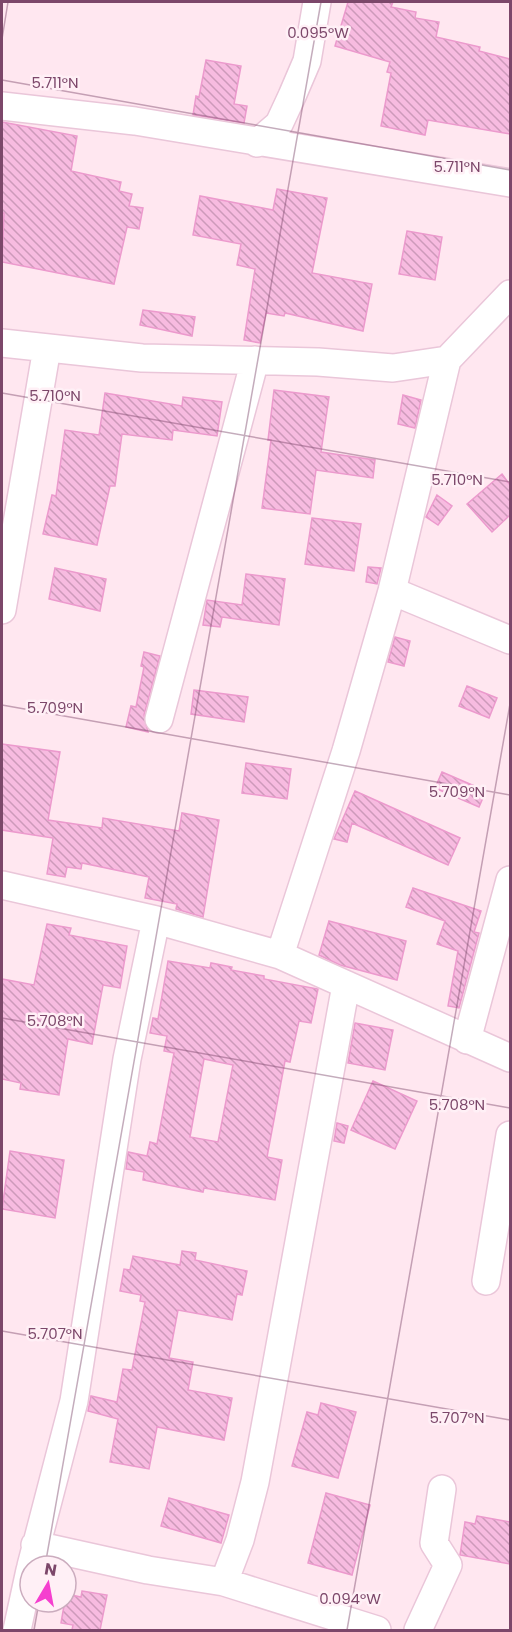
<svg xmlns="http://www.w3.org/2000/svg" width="512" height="1632" viewBox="0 0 512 1632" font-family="Poppins,sans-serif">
<defs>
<pattern id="building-back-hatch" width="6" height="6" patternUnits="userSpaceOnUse" patternTransform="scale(1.5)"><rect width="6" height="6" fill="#f7bbe0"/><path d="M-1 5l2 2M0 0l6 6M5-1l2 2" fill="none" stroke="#cd9aba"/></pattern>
</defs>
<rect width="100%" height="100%" fill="#ffe7f0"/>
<path fill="url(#building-back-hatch)" stroke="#ec9acd" stroke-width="1.5" fill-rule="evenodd" d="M 348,2 L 393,2 L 391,7 L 416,12 L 415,18 L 439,22 L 436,37 L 480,47 L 479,51 L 510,59 L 510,134 L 428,120 L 425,135 L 381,126 L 391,73 L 387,72 L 390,62 L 335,46 Z
M 206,60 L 241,66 L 234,104 L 247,106 L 244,123 L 193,115 L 196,96 L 199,97 Z
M 2,122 L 77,136 L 71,171 L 121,182 L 119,191 L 132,194 L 129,206 L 143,208 L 139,229 L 127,227 L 114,284 L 2,262 L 4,213 L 2,213 Z
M 277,189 L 327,198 L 312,273 L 372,284 L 363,331 L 285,313 L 284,316 L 266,313 L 260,343 L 244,340 L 255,269 L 237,265 L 241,244 L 193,235 L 200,196 L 273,210 Z
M 407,231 L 442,237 L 435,280 L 399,274 Z
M 143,310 L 195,317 L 192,336 L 140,325 Z
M 274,390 L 329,397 L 321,452 L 375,460 L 373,478 L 316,470 L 310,514 L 262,508 L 271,440 L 268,440 Z
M 105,393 L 182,406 L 183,397 L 222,402 L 217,436 L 173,430 L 172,440 L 122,434 L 115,486 L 110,486 L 97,545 L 43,534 L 52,495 L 56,496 L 65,430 L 99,435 Z
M 403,395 L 421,400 L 415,428 L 398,424 Z
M 502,474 L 510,485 L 510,515 L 492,532 L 467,504 Z
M 437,495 L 452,506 L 438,525 L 426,517 Z
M 312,518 L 361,524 L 354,571 L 305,564 Z
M 368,567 L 381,568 L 377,584 L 366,582 Z
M 55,568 L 106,579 L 100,611 L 49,599 Z
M 246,574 L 285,579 L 279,625 L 222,617 L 220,627 L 203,625 L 207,600 L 242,605 Z
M 395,637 L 410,641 L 404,666 L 388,662 Z
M 144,652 L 160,656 L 144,715 L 148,732 L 126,727 L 131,706 L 136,707 L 144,667 L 141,666 Z
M 467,686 L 497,698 L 489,718 L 459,706 Z
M 194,690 L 248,697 L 244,722 L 191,714 Z
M 2,744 L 60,752 L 48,820 L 102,828 L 103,818 L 179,831 L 182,813 L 219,820 L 203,917 L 176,909 L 177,904 L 145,898 L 149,877 L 82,863 L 81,869 L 67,867 L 65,877 L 47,874 L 53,838 L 2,830 Z
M 246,763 L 291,769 L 287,799 L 242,793 Z
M 442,772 L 486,791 L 479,807 L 435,788 Z
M 355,791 L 460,838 L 448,865 L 352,823 L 347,842 L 334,839 Z
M 413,888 L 481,911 L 474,932 L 479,933 L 459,1008 L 448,1006 L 458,951 L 437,944 L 445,921 L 406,907 Z
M 329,921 L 406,941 L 397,980 L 340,965 L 319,955 Z
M 47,924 L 71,928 L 69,935 L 127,946 L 120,988 L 103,985 L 92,1044 L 68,1039 L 59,1095 L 20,1089 L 21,1083 L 2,1079 L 2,979 L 34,985 Z
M 168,961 L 210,968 L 211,963 L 232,967 L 231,970 L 264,976 L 264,979 L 318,989 L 311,1023 L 299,1021 L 290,1062 L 285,1061 L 267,1157 L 282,1160 L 275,1200 L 204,1188 L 203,1192 L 143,1180 L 144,1172 L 126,1169 L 128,1152 L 147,1156 L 150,1142 L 157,1144 L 174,1053 L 164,1051 L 167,1036 L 150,1033 L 153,1018 L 158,1019 ZM 204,1059 L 233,1065 L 218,1142 L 190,1137 Z
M 355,1023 L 393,1030 L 385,1070 L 348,1063 Z
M 373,1081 L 417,1101 L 395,1149 L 351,1130 Z
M 337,1123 L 348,1126 L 344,1143 L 334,1141 Z
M 10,1151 L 64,1160 L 55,1218 L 2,1209 Z
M 182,1251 L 196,1253 L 195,1260 L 247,1271 L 242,1295 L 237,1294 L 232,1320 L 178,1310 L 169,1358 L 193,1362 L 188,1390 L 232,1398 L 224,1440 L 157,1427 L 149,1469 L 110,1462 L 118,1419 L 88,1411 L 91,1396 L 117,1402 L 123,1369 L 132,1370 L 145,1302 L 140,1301 L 141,1295 L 120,1291 L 124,1269 L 130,1270 L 133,1256 L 180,1265 Z
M 321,1403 L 356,1412 L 338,1478 L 292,1466 L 307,1412 L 318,1415 Z
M 326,1493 L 370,1505 L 352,1575 L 308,1563 Z
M 169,1498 L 229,1515 L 221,1543 L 161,1526 Z
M 477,1516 L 510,1522 L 510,1564 L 460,1555 L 465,1522 L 475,1524 Z
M 82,1591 L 107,1595 L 100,1630 L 72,1630 L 73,1625 L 61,1623 L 66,1594 L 81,1597 Z"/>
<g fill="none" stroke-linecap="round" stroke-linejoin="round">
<g stroke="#eac6d9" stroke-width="30">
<path id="minor" d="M 2,106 L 135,121 L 510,183
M 257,143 L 279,124 L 292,96 L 307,61 L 317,2
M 2,343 L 142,358 L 318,362 L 393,368 L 447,360 L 510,294
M 392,591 L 510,640
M 2,610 L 47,348
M 159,719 L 255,360
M 2,885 L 156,920 L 280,955 L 510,1058
M 280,955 L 346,751 L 392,591 L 447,360
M 467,1040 L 510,880
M 486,1281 L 510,1135
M 35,1545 L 148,1570 L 224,1582 L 377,1630
M 31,1566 L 74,1401 L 127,1059 L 156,920
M 224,1582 L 240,1540 L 255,1482 L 346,985
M 17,1630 L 30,1570
M 418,1630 L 448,1565 L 434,1543 L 442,1489"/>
</g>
<use href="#minor" stroke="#fff" stroke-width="27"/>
</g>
<path fill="none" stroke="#7c476a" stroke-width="1.5" stroke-opacity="0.45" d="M 2,39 L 8,2M 2,80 L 510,170M 2,393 L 510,482M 2,705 L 510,795M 2,1018 L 510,1108M 2,1331 L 510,1420M 45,1566 L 321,2M 34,1630 L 39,1602M 347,1630 L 510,704"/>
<g font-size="15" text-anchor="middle" fill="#7c476a" stroke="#fff0f6" stroke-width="5" stroke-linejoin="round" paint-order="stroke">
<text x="318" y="38">0.095°W</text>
<text x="55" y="88">5.711°N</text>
<text x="457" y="172">5.711°N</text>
<text x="55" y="401">5.710°N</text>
<text x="457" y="485">5.710°N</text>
<text x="55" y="713">5.709°N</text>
<text x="457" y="797">5.709°N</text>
<text x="55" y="1026">5.708°N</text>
<text x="457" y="1110">5.708°N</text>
<text x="55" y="1339">5.707°N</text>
<text x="457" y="1423">5.707°N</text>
<text x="350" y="1604">0.094°W</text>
</g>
<rect width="512" height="1632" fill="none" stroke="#7c476a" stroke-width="6"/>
<g transform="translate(48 1584) rotate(10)"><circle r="28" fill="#fff0f6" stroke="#cbacbe" stroke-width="1.5"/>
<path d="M0-4.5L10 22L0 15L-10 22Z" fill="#f53fcf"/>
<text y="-9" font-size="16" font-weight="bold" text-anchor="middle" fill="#7c476a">N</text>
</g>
</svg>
